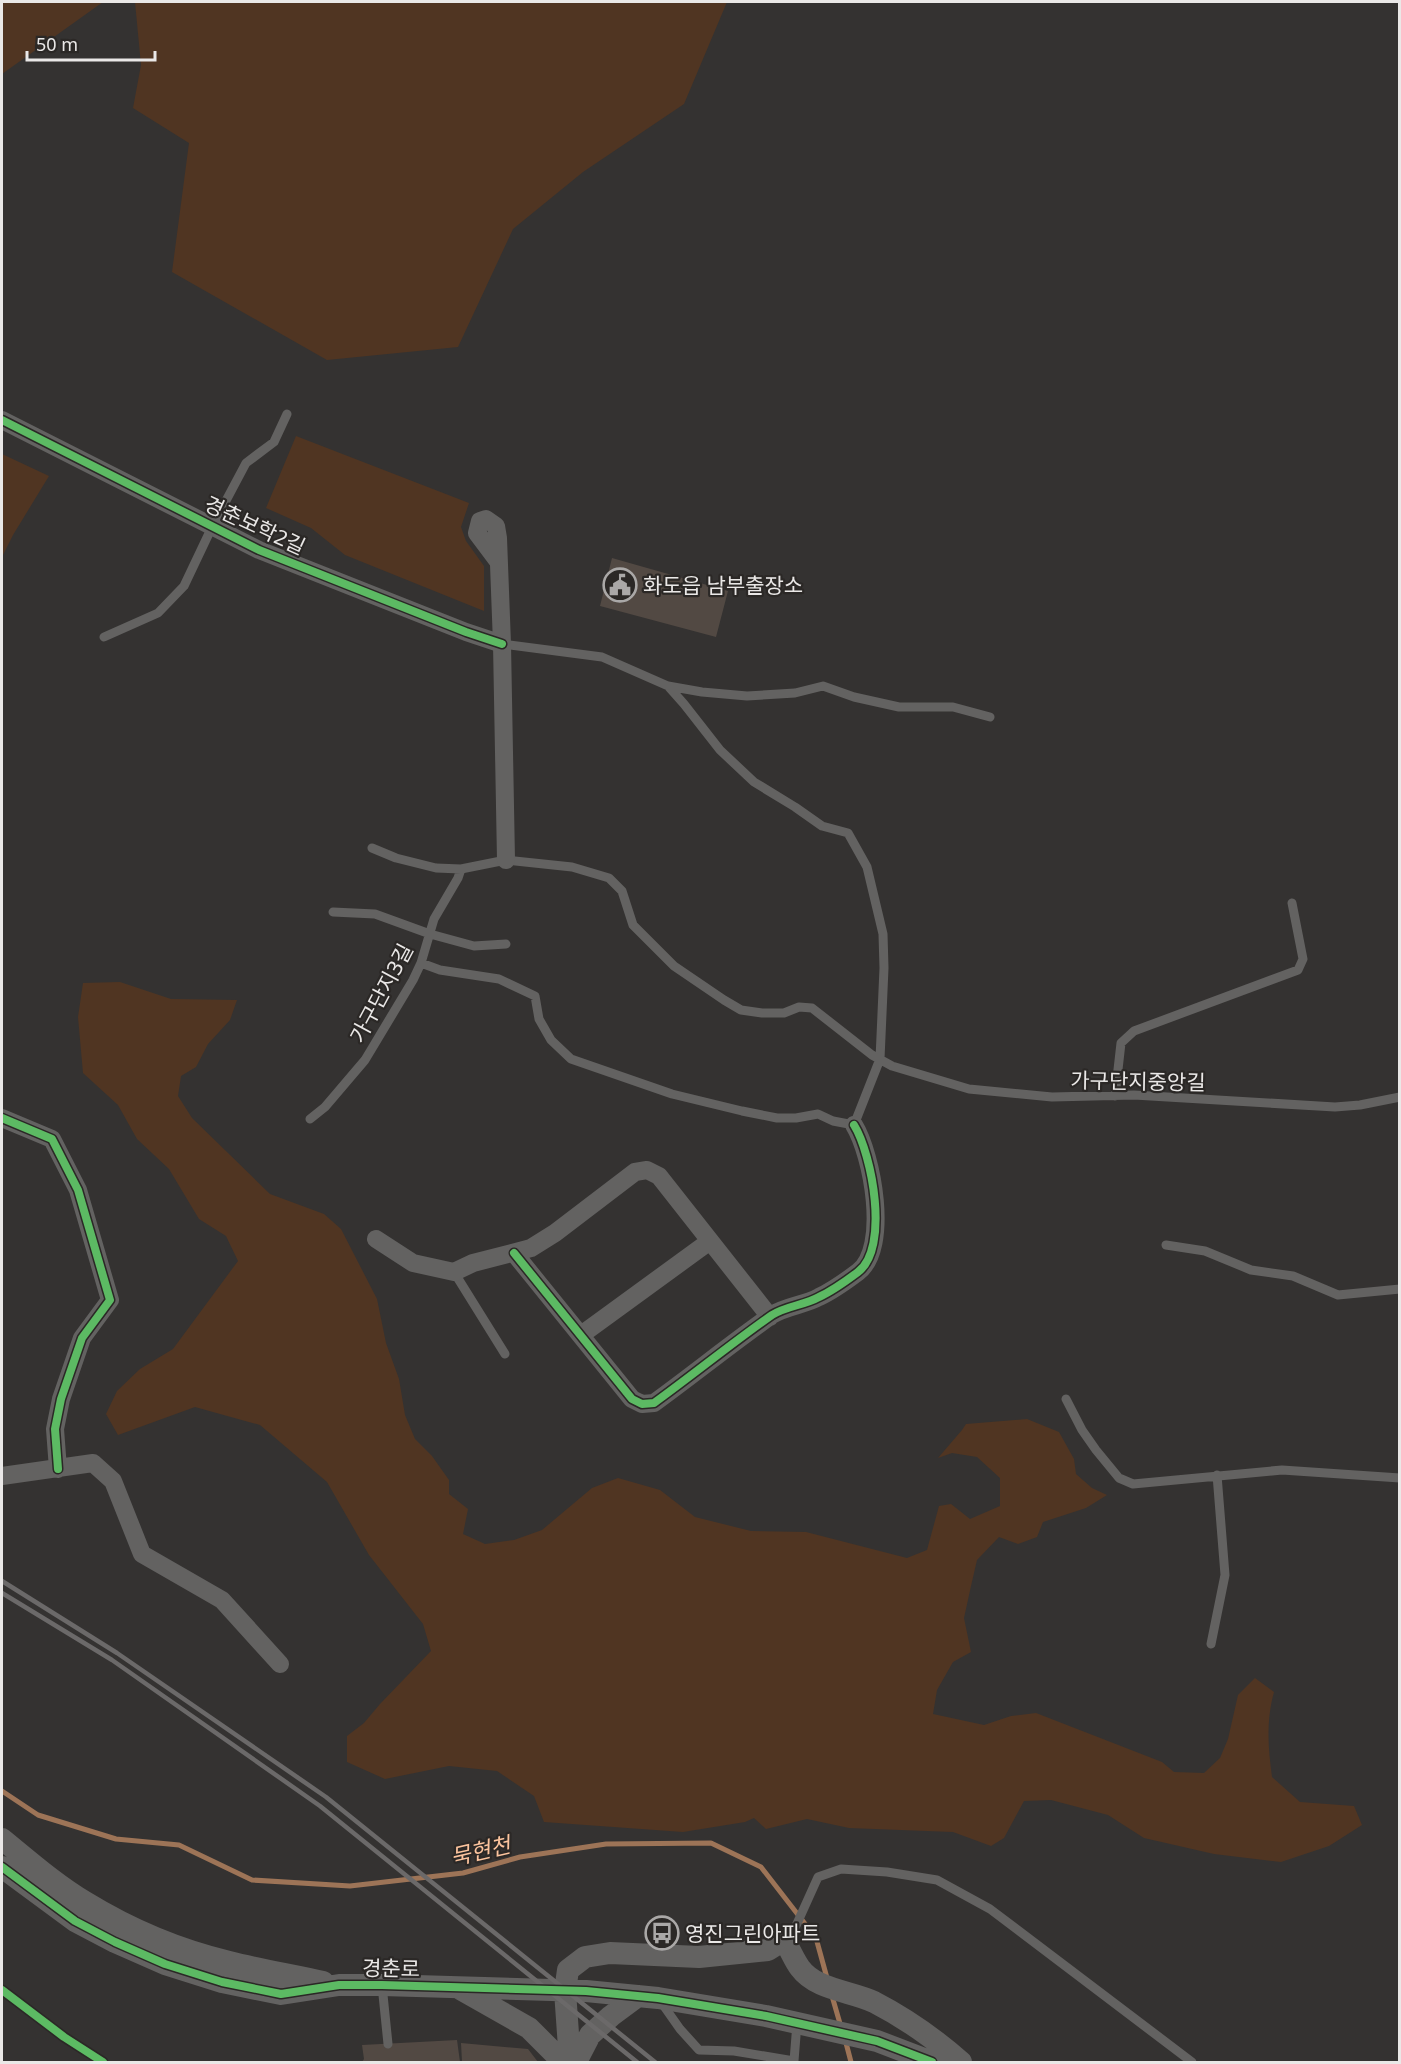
<svg xmlns="http://www.w3.org/2000/svg" width="1401" height="2064" viewBox="0 0 1401 2064" font-family="'Noto Sans','Noto Sans KR',sans-serif">
<rect width="100%" height="100%" fill="#343231"/>
<path fill="#503522" d="M 2,2 L 103,2 L 2,74 Z
M 135,2 L 727,2 L 684,104 L 583,172 L 513,229 L 458,347 L 327,360 L 172,272 L 189,143 L 133,108 L 141,65 Z
M 296,436 L 469,503 L 461,527 L 466,541 L 484,566 L 484,611 L 345,555 L 311,528 L 266,508 Z
M 2,454 L 49,476 L 13,535 L 2,557 Z
M 120,982 L 171,999 L 237,1000 L 230,1020 L 208,1044 L 196,1067 L 181,1076 L 178,1096 L 192,1118 L 270,1194 L 324,1214 L 341,1229 L 377,1299 L 386,1343 L 399,1379 L 405,1415 L 415,1439 L 432,1456 L 449,1480 L 449,1494 L 468,1509 L 463,1534 L 485,1544 L 514,1540 L 542,1530 L 592,1488 L 618,1478 L 660,1490 L 695,1517 L 751,1531 L 806,1532 L 907,1558 L 927,1550 L 939,1506 L 951,1504 L 970,1519 L 1000,1506 L 1000,1478 L 977,1457 L 952,1453 L 938,1458 L 962,1430 L 966,1424 L 1027,1419 L 1059,1432 L 1074,1459 L 1076,1474 L 1092,1488 L 1107,1495 L 1086,1508 L 1043,1522 L 1037,1537 L 1018,1544 L 999,1537 L 977,1560 L 971,1586 L 964,1618 L 971,1652 L 953,1662 L 937,1690 L 933,1714 L 984,1725 L 1011,1716 L 1036,1713 L 1162,1762 L 1174,1772 L 1204,1773 L 1220,1758 L 1228,1739 L 1238,1695 L 1255,1678 L 1274,1692 C 1266,1721 1268,1747 1272,1777 L 1300,1802 L 1354,1806 L 1362,1825 L 1329,1846 L 1281,1862 L 1214,1854 L 1144,1838 L 1108,1815 L 1051,1800 L 1024,1801 L 1004,1838 L 991,1846 L 953,1832 L 849,1828 L 807,1819 L 766,1829 L 754,1818 L 745,1822 L 683,1832 L 544,1822 L 534,1796 L 497,1771 L 449,1766 L 385,1779 L 347,1762 L 347,1736 L 364,1723 L 380,1704 L 431,1651 L 423,1624 L 369,1555 L 327,1482 L 260,1425 L 195,1407 L 118,1435 L 106,1414 L 117,1391 L 140,1369 L 173,1349 L 238,1261 L 226,1236 L 199,1219 L 169,1169 L 137,1139 L 118,1105 L 83,1073 L 78,1017 L 83,983 Z"/>
<g fill="none" stroke-linecap="round" stroke-linejoin="round">
<path stroke="#9d7457" stroke-width="5" d="M 2,1791 L 38,1815 L 116,1839 L 179,1845 L 252,1880 L 350,1886 L 463,1873 L 520,1857 L 606,1844 L 711,1843 L 761,1867 L 816,1938 L 827,1978
M 832,1996 L 841,2027
M 845,2039 L 851,2062"/>
</g>
<path fill="#524943" d="M 612,558 L 728,591 L 716,637 L 600,606 Z
M 457,2040 L 460,2062 L 362,2062 L 364,2059 L 362,2045 Z
M 461,2043 L 528,2049 L 538,2062 L 462,2062 Z"/>
<g fill="none" stroke-linecap="round" stroke-linejoin="round">
<path stroke="#636261" stroke-width="9" d="M 104,637 L 158,613 L 184,586 L 212,527 L 246,463 L 274,442 L 287,414
M 502,644 L 602,657 L 668,686 L 702,692 L 747,696 L 795,693 L 823,686 L 854,697 L 899,707 L 953,707 L 990,717
M 372,848 L 396,858 L 436,868 L 461,869 L 506,860 L 572,867 L 609,878 L 622,891 L 633,925 L 674,966 L 724,1000 L 741,1010 L 762,1013 L 784,1013 L 799,1007 L 812,1008 L 872,1055 L 892,1066 L 969,1089 L 1052,1097 L 1134,1095 L 1335,1107 L 1360,1105 L 1400,1097
M 333,912 L 375,914 L 430,934 L 474,946 L 506,944
M 421,963 L 440,970 L 499,979 L 535,996 L 539,1019 L 551,1040 L 571,1059 L 672,1094 L 742,1111 L 777,1118 L 796,1118 L 818,1114 L 833,1121 L 854,1125 L 880,1059 L 884,968 L 883,934 L 867,867 L 848,833 L 822,826 L 795,807 L 754,782 L 720,750 L 684,704 L 668,686
M 1115,1096 L 1121,1043 L 1134,1031 L 1298,970 L 1303,959 L 1292,903
M 310,1119 L 325,1107 L 365,1060 L 413,980 L 421,963 L 434,919 L 458,878 L 461,869
M 1166,1245 L 1205,1251 L 1251,1270 L 1293,1276 L 1338,1295 L 1400,1289
M 454,1272 L 505,1354
M 1066,1399 L 1082,1430 L 1096,1450 L 1119,1478 L 1133,1484 L 1282,1470 L 1400,1478
M 1211,1644 L 1225,1575 L 1217,1475
M 784,1940 L 795,1928 L 818,1877 L 841,1869 L 887,1872 L 937,1880 L 990,1909 L 1192,2062
M 382,1985 L 388,2044
M 661,2002 L 680,2029 L 699,2050 L 734,2051 L 794,2061 L 797,2023"/>
<path stroke="#636261" stroke-width="18" d="M 2,420 L 259,550 L 466,632 L 502,644
M 498,561 L 477,533 L 480,521 L 486,519 L 496,526 L 498,538 L 502,644 L 506,860
M 2,1118 L 52,1139 L 78,1190 L 110,1300 L 82,1338 L 61,1399 L 55,1429 L 58,1469
M 376,1239 L 413,1263 L 454,1272 L 473,1263 L 531,1248 L 555,1233 L 635,1172 L 647,1170 L 659,1176 L 770,1317
M 514,1253 L 632,1399 L 642,1404 L 654,1403 C 694,1374 732,1343 772,1315 C 786,1306 805,1305 819,1297 C 832,1291 846,1281 858,1272 C 890,1248 872,1154 854,1125
M 581,1335 L 710,1241
M 2,1476 L 93,1463 L 113,1481 L 142,1554 L 222,1600 L 280,1664"/>
<path stroke="#636261" stroke-width="22" d="M 2,1839 C 29,1861 55,1884 85,1902 C 129,1929 179,1950 229,1962 C 260,1970 292,1975 323,1982
M 2,1867 L 75,1921 L 115,1942 L 165,1964 L 222,1982 L 281,1994 L 339,1985 L 382,1985 L 586,1991 L 658,1998 L 766,2016 L 877,2041 L 932,2062
M 462,1990 L 529,2028 L 563,2062
M 570,2062 L 565,1991 L 568,1970 L 585,1957 L 610,1953 L 699,1957 L 768,1950 L 784,1940 C 790,1949 794,1960 800,1968 C 816,1990 851,1991 874,2002 C 905,2018 935,2039 961,2062
M 576,2062 L 590,2035 L 611,2016 L 638,1996"/>
<path stroke="#6b6969" stroke-width="4.5" d="M 2,1581 L 117,1653 L 326,1797 L 655,2062
M 2,1593 L 112,1660 L 320,1806 L 637,2062"/>
<g stroke="#2b2826" stroke-width="11">
<path id="cycleway" d="M 2,420 L 259,550 L 466,632 L 502,644
M 2,1118 L 52,1139 L 78,1190 L 110,1300 L 82,1338 L 61,1399 L 55,1429 L 58,1469
M 514,1253 L 632,1399 L 642,1404 L 654,1403 C 694,1374 732,1343 772,1315 C 786,1306 805,1305 819,1297 C 832,1291 846,1281 858,1272 C 890,1248 872,1154 854,1125
M 2,1867 L 75,1921 L 115,1942 L 165,1964 L 222,1982 L 281,1994 L 339,1985 L 382,1985 L 586,1991 L 658,1998 L 766,2016 L 877,2041 L 932,2062
M 2,1990 L 64,2037 L 103,2062"/>
</g>
<use href="#cycleway" stroke="#5cba63" stroke-width="8"/>
</g>
<defs>
<g id="civic-ring" transform="scale(1.725)"><circle r="9.5" fill="#2b2826" stroke="#aaa8a7" stroke-width="1.5"/><path d="M-.6-6.5H3V-4.5H.6V-3L4-1V1h2V6H-6V1h2V-1L-.6-3ZM-1.2 2.5V6h2.4V2.5Z" fill="#aaa8a7"/></g>
<g id="bus-ring" transform="scale(1.725)"><circle r="9.5" fill="#2b2826" stroke="#aaa8a7" stroke-width="1.5"/><path d="M-5-6H5V4H4V6H2V4H-2V6H-4V4H-5ZM-3.5-4V0h7V-4ZM-3.5 1.2v1.5H-2V1.2ZM2 1.2v1.5H3.5V1.2Z" fill="#aaa8a7"/></g>
</defs>
<g fill-rule="evenodd">
<use href="#civic-ring" x="620" y="585"/>
<use href="#bus-ring" x="662" y="1933"/>
</g>
<g text-anchor="middle" dominant-baseline="central" stroke-width="4.5" stroke-linejoin="round" paint-order="stroke">
<g font-size="21" fill="#eae8e7" stroke="#2b2826">
<text transform="translate(255 525) rotate(25)">경춘보학2길</text>
<text transform="translate(381 993) rotate(-62)">가구단지3길</text>
<text transform="translate(1138 1081) rotate(1)">가구단지중앙길</text>
<text transform="translate(391 1968) rotate(1)">경춘로</text>
</g>
<g font-size="21" fill="#eae8e7" stroke="#2b2826" text-anchor="start">
<text x="643" y="585">화도읍 남부출장소</text>
<text x="685" y="1933">영진그린아파트</text>
</g>
<g font-size="22" font-style="italic" fill="#fcc49e" stroke="#2b2826">
<text transform="translate(480 1850) rotate(-13)">묵현천</text>
</g>
</g>
<rect width="1401" height="2064" fill="none" stroke="#eae8e7" stroke-width="6"/>
<path d="M27 51v9h128v-9" fill="none" stroke="#eae8e7" stroke-width="3"/>
<text x="36" y="51" font-size="18" fill="#eae8e7" stroke="#2b2826" stroke-width="4.5" paint-order="stroke">50 m</text>
</svg>
